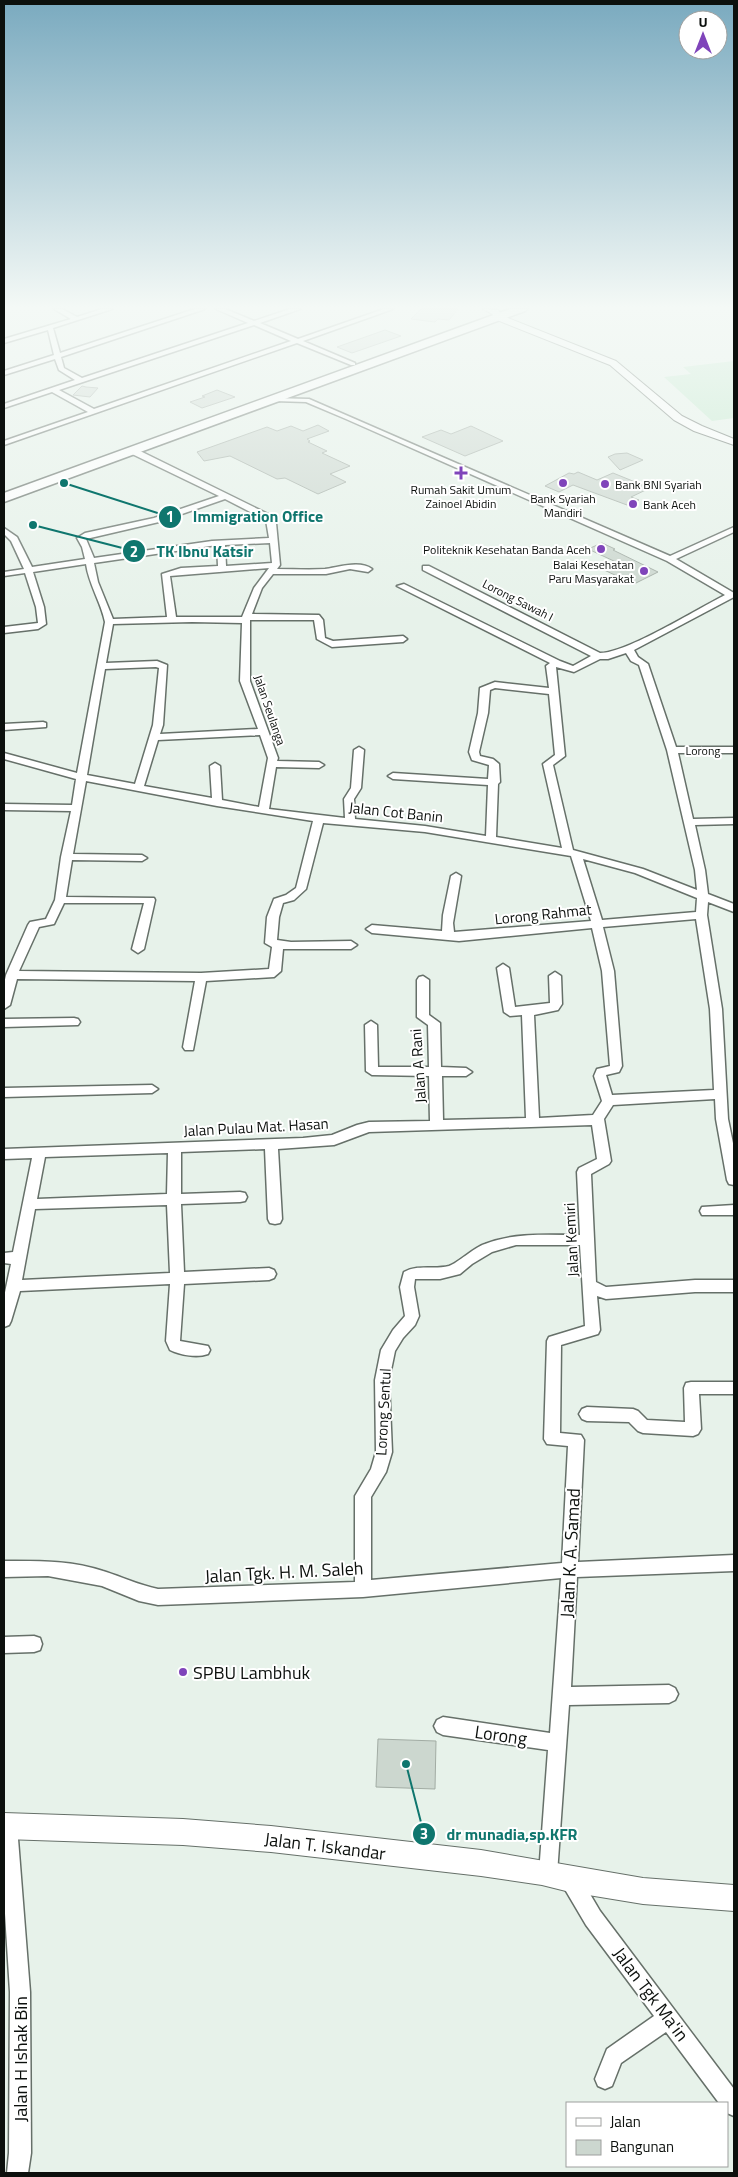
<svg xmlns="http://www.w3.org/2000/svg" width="738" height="2177" viewBox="0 0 738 2177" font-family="'Titillium Web',sans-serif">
<rect width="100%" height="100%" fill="#e7f2ea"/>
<path fill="#c1e8cc" d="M 734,361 L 734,418 L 712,421 L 664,377 L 691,374 L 683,367 Z"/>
<path fill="#ccd7cf" stroke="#a2aca4" d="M 421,309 L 458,309 L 449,320 L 438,319 L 435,322 L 411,319 Z
M 385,330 L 401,336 L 352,353 L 337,347 Z
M 82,386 L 86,387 L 98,388 L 90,397 L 73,395 Z
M 217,390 L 235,397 L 202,408 L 190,402 L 205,397 L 202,396 Z
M 318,425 L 329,431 L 307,439 L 310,441 L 308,442 L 327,451 L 322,453 L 350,466 L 330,474 L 346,482 L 318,494 L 285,478 L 277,479 L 230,456 L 204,461 L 197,452 L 267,427 L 277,431 L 291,426 L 303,431 Z
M 471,426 L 503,441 L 465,456 L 422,437 L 441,430 L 451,434 Z
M 627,453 L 643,460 L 620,470 L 608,457 L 615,454 Z
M 578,472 L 597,480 L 613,473 L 650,488 L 631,497 L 639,500 L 627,505 L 573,485 L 559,492 L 545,486 L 569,473 L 574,474 Z
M 602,543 L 615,549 L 613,550 L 658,572 L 634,584 L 602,569 L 616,562 L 588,549 Z
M 378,1739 L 436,1741 L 435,1789 L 376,1787 Z"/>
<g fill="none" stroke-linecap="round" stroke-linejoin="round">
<g stroke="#667069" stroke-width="3">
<path id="street" d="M 54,309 L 62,309 L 77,317 L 102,309 L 112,309 L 53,328 L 60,353 L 195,309 L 205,309 L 61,357 L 64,368 L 82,378 L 248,323 L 216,309 L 225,309 L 254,321 L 290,309 L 300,309 L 260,323 L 298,339 L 384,309 L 393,309 L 303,341 L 355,363 L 355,365 L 351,365 L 297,343 L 4,445 L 4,441 L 88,412 L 52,392 L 4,408 L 4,404 L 75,380 L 59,370 L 55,359 L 4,375 L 4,371 L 54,355 L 48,330 L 4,343 L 4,339 L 71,319 ZM 254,325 L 291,341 L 94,409 L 59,390 Z
M 272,398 L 309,399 L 670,556 L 734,527 L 734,532 L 676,559 L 734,593 L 734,597 L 634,650 L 638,657 L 648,664 L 676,747 L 734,747 L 734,753 L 678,753 L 693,819 L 734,818 L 734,824 L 695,825 L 705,870 L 708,894 L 734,904 L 734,912 L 708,902 L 707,915 L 722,1009 L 728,1119 L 734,1148 L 734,1185 L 729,1184 L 727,1180 L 716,1119 L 715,1099 L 613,1105 L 604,1119 L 611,1161 L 609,1164 L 591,1174 L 596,1282 L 606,1287 L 695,1280 L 734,1280 L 734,1292 L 695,1292 L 606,1299 L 597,1296 L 600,1330 L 598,1334 L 561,1345 L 560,1433 L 581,1435 L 584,1440 L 578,1562 L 734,1555 L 734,1571 L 577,1577 L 571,1687 L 669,1685 L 675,1688 L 678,1694 L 675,1700 L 669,1703 L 569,1705 L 557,1874 L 555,1881 L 548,1883 L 541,1881 L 539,1874 L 548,1750 L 443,1735 L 437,1732 L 434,1726 L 437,1720 L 443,1717 L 550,1733 L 561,1578 L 363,1597 L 158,1605 L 139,1601 L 102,1586 L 48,1576 L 4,1577 L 4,1561 C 37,1561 71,1560 103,1571 C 122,1577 139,1585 158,1589 L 355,1582 L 355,1496 L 371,1469 L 376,1452 L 375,1380 L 381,1350 L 393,1330 L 405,1316 L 400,1287 L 404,1272 C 418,1264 434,1270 449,1266 C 458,1263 473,1248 485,1244 C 516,1232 548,1235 580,1235 L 577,1172 L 579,1168 L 597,1159 L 592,1125 L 369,1132 L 334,1145 L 278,1149 L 282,1219 L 280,1223 L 275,1224 L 270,1223 L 268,1219 L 265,1149 L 181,1152 L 181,1194 L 240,1192 L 245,1193 L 247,1197 L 245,1201 L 240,1202 L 181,1204 L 184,1272 L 269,1268 L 274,1270 L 276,1274 L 274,1278 L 269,1280 L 184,1284 L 180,1341 L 208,1346 L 210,1350 L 208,1354 C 197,1358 180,1355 170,1350 L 166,1341 L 170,1284 L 20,1291 L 11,1321 L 9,1325 L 4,1327 L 4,1297 L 11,1264 L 4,1263 L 4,1253 L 13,1252 L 32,1158 L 4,1159 L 4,1149 L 303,1138 L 332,1135 L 357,1125 L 369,1122 L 430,1121 L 429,1076 L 372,1075 L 366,1071 L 365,1025 L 371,1021 L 377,1025 L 378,1067 L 429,1067 L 428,1025 L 417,1017 L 417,980 L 419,977 L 423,976 L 429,980 L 429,1015 L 440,1023 L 441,1067 L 466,1068 L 472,1072 L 466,1076 L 442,1076 L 443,1120 L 526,1118 L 522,1015 L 510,1016 L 504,1012 L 497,968 L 503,964 L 509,968 L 515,1007 L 550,1003 L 549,976 L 555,972 L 561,976 L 562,1004 L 558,1010 L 534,1015 L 539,1118 L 593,1115 L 602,1101 L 594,1076 L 597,1069 L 610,1066 L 602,971 L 592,928 L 459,941 L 372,933 L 366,929 L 372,925 L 442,931 L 443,915 L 451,876 L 456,873 L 461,876 L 453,923 L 454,932 L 591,921 L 571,856 L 425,832 L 323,823 L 306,889 L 294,900 L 283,903 L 279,917 L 277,940 L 291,942 L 351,941 L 357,945 L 351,949 L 283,949 L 281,971 L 274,977 L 206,981 L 193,1050 L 185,1050 L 183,1047 L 195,981 L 17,979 L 10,1005 L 4,1009 L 4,984 L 6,975 L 28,925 L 30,922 L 46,919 L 55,900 L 61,857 L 71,811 L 4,810 L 4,804 L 72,805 L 76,779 L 4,759 L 4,753 L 77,773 L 105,622 C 101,602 89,585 86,564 L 33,572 L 44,607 L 46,624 L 38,629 L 4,633 L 4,627 L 38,623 L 36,607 L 25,573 L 4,576 L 4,572 L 24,569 L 11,541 L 4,534 L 4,528 L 17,537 L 32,567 L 85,559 L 82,547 L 77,538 L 85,533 L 154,518 L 219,496 L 130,453 L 130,449 L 136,449 L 272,516 L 276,523 L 280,565 L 277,569 C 293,569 309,570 325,569 C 340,567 360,560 372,569 L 368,572 L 350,569 L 326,574 L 273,574 L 262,588 L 252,614 L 319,615 L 323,620 L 325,638 L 333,641 L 403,636 L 407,639 L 403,642 L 332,647 L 317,639 L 314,620 L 250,620 L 250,681 L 278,758 L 277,761 L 319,762 L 324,765 L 319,768 L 276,767 L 269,809 L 345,818 L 344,799 L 351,788 L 354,750 L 359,747 L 364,750 L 361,788 L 354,799 L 355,819 L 425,826 L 486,836 L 488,785 L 393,779 L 388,776 L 393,773 L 488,779 L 489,765 L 472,760 L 469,752 L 478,713 L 480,688 L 495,682 L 549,688 L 546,666 L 550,663 L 397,586 L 404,584 L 560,661 L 573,666 L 591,656 L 423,570 L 423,566 L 429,566 L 600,653 C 627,653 697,609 725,595 L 667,561 L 346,419 L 306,402 L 274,401 L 271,399 ZM 225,499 L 266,520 L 269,538 L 212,541 L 94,558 L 86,539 L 159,522 ZM 270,543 L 272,563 L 226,566 L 225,545 ZM 217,545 L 218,566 L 181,568 L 162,574 L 167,617 L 113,619 L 98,582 L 94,563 ZM 269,568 L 254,588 L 242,617 L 176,617 L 170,576 ZM 192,622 L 242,623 L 240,681 L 258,729 L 160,734 L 163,725 L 167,665 L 157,661 L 106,663 L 113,624 ZM 626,653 L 631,661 L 639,665 L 667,750 L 695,870 L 697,890 L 643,869 L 573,850 L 553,765 L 565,756 L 556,667 L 574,672 L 600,659 L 608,659 ZM 156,667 L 159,668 L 153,725 L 135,784 L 87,775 L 105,669 ZM 495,688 L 549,694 L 555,755 L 543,764 L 562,848 L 496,837 L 498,784 L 500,782 L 499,764 L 493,759 L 480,756 L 479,752 L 488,713 L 490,690 ZM 260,735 L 268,758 L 259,807 L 222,800 L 220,766 L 215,763 L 210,766 L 212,798 L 144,786 L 158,740 ZM 86,781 L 217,806 L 313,821 L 296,888 L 286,895 L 274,899 L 267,917 L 265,943 L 272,947 L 269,969 L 201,973 L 19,971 L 39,927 L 54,924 L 64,903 L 144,903 L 132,949 L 138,953 L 144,949 L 155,900 L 154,898 L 66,897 L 72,860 L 142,861 L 147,858 L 142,855 L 73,854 ZM 583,859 L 635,873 L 697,898 L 696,912 L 602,920 ZM 696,919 L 710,1009 L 714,1090 L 612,1095 L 606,1075 L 619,1072 L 622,1066 L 614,971 L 603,927 ZM 168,1153 L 167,1194 L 37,1199 L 45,1157 ZM 167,1205 L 170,1273 L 22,1280 L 35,1209 ZM 516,1245 L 580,1245 L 585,1326 L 549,1337 L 547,1341 L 544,1439 L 547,1444 L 568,1446 L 562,1563 L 371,1580 L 371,1497 L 386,1472 L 392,1452 L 389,1380 L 395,1351 L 403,1338 L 415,1325 L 419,1316 L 414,1287 L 415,1279 L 440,1279 L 460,1274 L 472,1264 L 492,1252 Z
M 43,722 L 46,723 L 46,727 L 4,730 L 4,724 Z
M 74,1018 L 78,1019 L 80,1022 L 78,1025 L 4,1027 L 4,1019 Z
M 152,1085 L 158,1089 L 152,1093 L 4,1097 L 4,1088 Z
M 734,1205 L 734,1215 L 702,1215 L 700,1211 L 702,1207 Z
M 691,1382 L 734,1382 L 734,1394 L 699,1394 L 701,1429 L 698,1434 L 693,1436 L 643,1433 L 638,1431 L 629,1422 L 587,1421 L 582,1419 L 579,1414 L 582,1409 L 587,1407 L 633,1409 L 638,1411 L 647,1420 L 685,1422 L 684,1388 L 686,1383 Z
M 34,1636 L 40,1638 L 42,1644 L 40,1650 L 34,1652 L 4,1653 L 4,1637 Z
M 8,1817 L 15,1819 L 17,1826 L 30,1992 L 31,2153 L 28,2173 L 7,2173 L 9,2153 L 10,1992 L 4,1898 L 4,1819 Z
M 570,1870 L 577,1872 L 600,1911 L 734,2089 L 734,2116 L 727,2113 L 727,2103 L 719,2103 L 666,2032 L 621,2063 L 612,2086 L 605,2089 L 598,2086 L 595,2079 L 607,2049 L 654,2016 L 586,1925 L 563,1886 L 561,1879 L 563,1872 Z"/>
</g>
<g stroke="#667069" stroke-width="2">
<path id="secondary" d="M 483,309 L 498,310 L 503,316 L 616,361 L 682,416 L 702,426 L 734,439 L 734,445 L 694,431 L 674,420 L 610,365 L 497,320 L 492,314 Z
M 4,1813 L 183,1819 L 271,1826 L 481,1850 L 643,1878 L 734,1885 L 734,1911 L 643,1904 L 570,1892 L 542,1885 L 481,1876 L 271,1852 L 183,1845 L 4,1839 Z"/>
</g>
<g stroke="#667069" stroke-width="3">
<path id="highway" d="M 510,309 L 527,309 L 525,311 L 4,502 L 4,493 Z"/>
</g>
<use href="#street" fill="#fff" fill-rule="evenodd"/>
<use href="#secondary" fill="#fff" fill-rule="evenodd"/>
<use href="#highway" fill="#fff" fill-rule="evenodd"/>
</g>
<linearGradient id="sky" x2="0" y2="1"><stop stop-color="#7aaabf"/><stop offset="0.5" stop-color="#f4f9f6"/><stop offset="1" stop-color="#f4f9f6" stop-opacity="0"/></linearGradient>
<rect width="738" height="614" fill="url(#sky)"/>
<g fill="#7f44ba" stroke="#fff" stroke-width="2">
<path d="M458.5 465.5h5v5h5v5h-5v5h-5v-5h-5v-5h5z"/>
<circle cx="563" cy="483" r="5"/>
<circle cx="605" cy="484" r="5"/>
<circle cx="633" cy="504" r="5"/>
<circle cx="601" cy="549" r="5"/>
<circle cx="644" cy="571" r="5"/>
<circle cx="183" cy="1672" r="5"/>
</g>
<g text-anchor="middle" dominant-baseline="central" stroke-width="4" stroke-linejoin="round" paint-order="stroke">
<g font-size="12" fill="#0c100d" stroke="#fff" text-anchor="start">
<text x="615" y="484">Bank BNI Syariah</text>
<text x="461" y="489" text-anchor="middle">Rumah Sakit Umum<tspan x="461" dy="14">Zainoel Abidin</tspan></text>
<text x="563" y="498" text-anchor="middle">Bank Syariah<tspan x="563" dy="14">Mandiri</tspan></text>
<text x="643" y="504">Bank Aceh</text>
<text x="591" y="549" text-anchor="end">Politeknik Kesehatan Banda Aceh</text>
<text x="634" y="564" text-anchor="end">Balai Kesehatan<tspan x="634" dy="14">Paru Masyarakat</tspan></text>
</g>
<g font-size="12" fill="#0c100d" stroke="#fff">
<text transform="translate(518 600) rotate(27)">Lorong Sawah I</text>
<text transform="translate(270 710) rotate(71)">Jalan Seulanga</text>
<text x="703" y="750">Lorong</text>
</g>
<g font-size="15" fill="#0c100d" stroke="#fff">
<text transform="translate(396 812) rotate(6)">Jalan Cot Banin</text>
<text transform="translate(543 914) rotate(-6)">Lorong Rahmat</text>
<text transform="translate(418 1066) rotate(-94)">Jalan A Rani</text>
<text transform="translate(256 1127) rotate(-3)">Jalan Pulau Mat. Hasan</text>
<text transform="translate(571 1240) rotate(-93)">Jalan Kemiri</text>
<text transform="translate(383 1412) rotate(-87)">Lorong Sentul</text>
</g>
<g font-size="18" fill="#0c100d" stroke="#fff">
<text transform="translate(570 1553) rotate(-87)">Jalan K. A. Samad</text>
<text transform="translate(284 1572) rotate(-3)">Jalan Tgk. H. M. Saleh</text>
<text transform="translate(501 1735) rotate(8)">Lorong</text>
<text transform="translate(325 1846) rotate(7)">Jalan T. Iskandar</text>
<text transform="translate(651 1994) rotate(53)">Jalan Tgk Ma'in</text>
<text transform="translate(20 2059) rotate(-90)">Jalan H Ishak Bin</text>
</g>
<g font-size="18" fill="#0c100d" stroke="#fff" text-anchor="start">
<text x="193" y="1672">SPBU Lambhuk</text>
</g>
</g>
<path fill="none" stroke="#0f766e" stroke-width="2" d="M64 483L170 517M33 525L134 551M406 1764L424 1834"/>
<g fill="#0f766e" stroke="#fff" stroke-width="2">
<circle cx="64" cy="483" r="5"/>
<circle cx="33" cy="525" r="5"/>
<circle cx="406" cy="1764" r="5"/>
<circle cx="170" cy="517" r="12"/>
<circle cx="134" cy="551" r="12"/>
<circle cx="424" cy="1834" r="12"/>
</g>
<g font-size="15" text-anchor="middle" font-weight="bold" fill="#fff">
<text x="170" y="522">1</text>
<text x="134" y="557">2</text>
<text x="424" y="1839">3</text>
</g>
<g font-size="16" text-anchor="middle" font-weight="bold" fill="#0f766e" stroke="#fff" stroke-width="4" stroke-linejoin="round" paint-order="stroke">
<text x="258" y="522">Immigration Office</text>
<text x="205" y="557">TK Ibnu Katsir</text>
<text x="512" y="1840">dr munadia,sp.KFR</text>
</g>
<rect width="738" height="2177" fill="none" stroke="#0c100d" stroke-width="10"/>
<rect x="566" y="2102" width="162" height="65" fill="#ffffff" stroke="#9e9f9e"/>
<rect x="576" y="2118" width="25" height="8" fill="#ffffff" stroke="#9e9f9e"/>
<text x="610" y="2127" font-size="15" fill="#0c100d">Jalan</text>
<rect x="576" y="2140" width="25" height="15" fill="#ccd7cf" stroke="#9e9f9e"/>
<text x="610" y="2152" font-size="15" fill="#0c100d">Bangunan</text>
<g transform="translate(703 35)"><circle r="24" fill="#ffffff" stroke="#9e9f9e"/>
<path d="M0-4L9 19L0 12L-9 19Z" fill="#7f44ba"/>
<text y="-8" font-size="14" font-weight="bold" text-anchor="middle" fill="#0c100d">U</text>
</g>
</svg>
